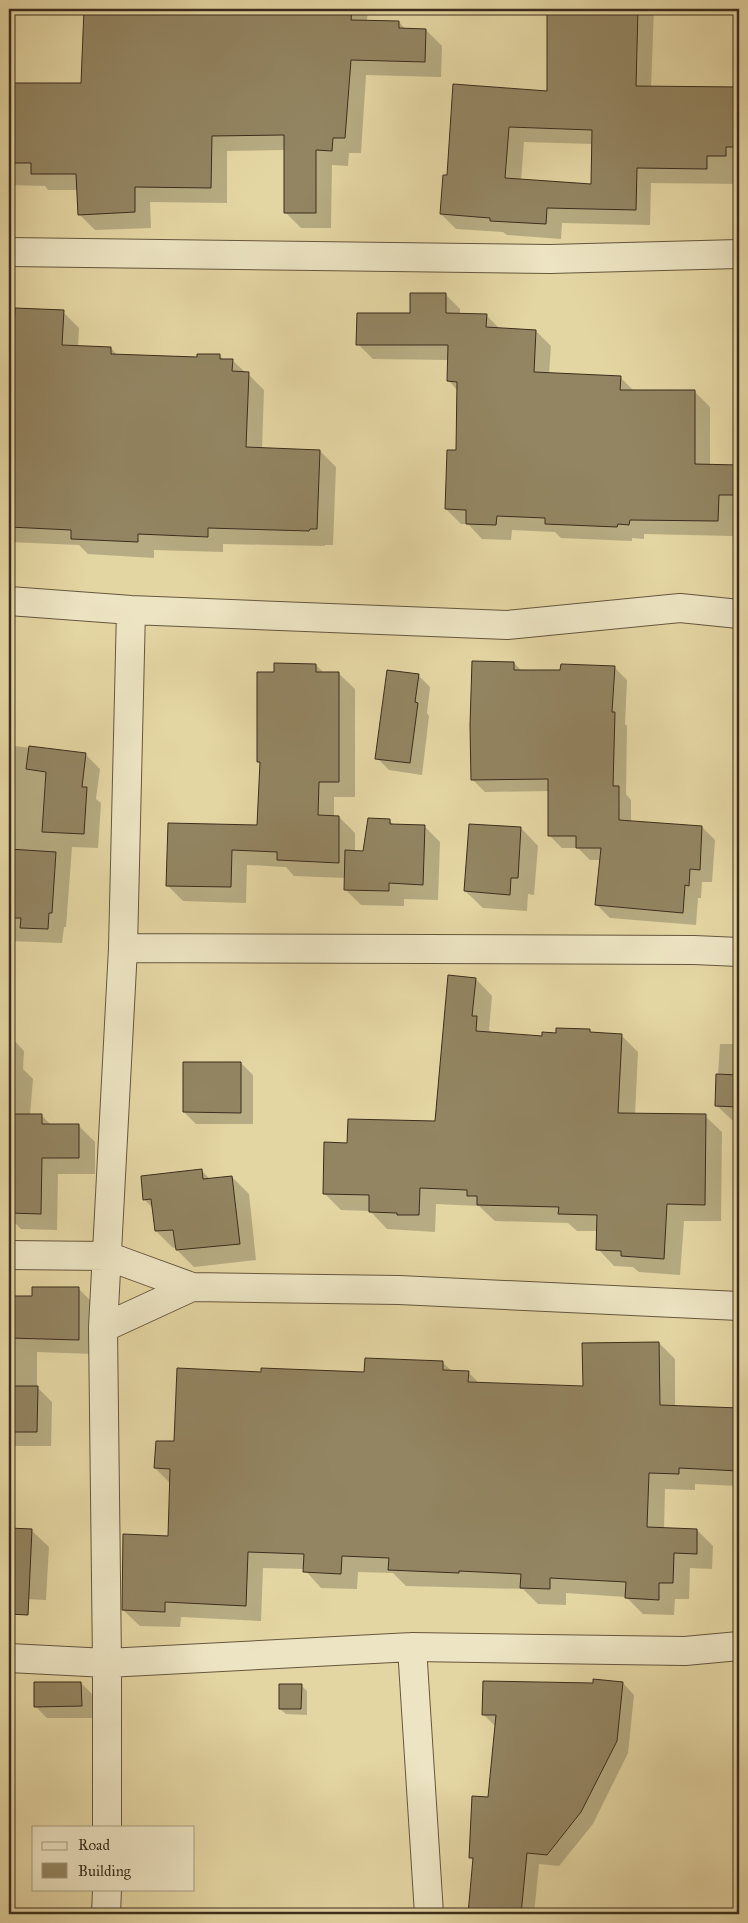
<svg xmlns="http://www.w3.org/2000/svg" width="748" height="1923" viewBox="0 0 748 1923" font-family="'IM FELL Great Primer',serif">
<rect width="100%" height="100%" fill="#e4d6a3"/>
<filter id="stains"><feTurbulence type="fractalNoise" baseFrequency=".004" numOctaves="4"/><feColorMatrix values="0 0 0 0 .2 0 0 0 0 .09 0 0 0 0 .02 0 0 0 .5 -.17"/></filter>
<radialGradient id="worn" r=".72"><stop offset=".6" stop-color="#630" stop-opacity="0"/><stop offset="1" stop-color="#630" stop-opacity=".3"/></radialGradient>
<path fill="#0003" fill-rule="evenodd" d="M 85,9 L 257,9 L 295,10 L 295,9 L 368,9 L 367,21 L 399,22 L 406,30 L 426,30 L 442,46 L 441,77 L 366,75 L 361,153 L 349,153 L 348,166 L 332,165 L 331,228 L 301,228 L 285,212 L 285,150 L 227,151 L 227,203 L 150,202 L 151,228 L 95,230 L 79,214 L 78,190 L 48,190 L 45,186 L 9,185 L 9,84 L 82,84 Z
M 549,9 L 654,9 L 651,88 L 737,88 L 737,85 L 739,85 L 739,184 L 651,183 L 650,225 L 562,223 L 561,239 L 507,235 L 503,232 L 456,229 L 441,214 L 448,176 L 548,92 ZM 524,142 L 593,144 L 592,185 L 521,181 Z
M 445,294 L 460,309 L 460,315 L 486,315 L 500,329 L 536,331 L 551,346 L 549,374 L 620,377 L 635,392 L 695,392 L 710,407 L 710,465 L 739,466 L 739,517 L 733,516 L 733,536 L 644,534 L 644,539 L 632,538 L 632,541 L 561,538 L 555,532 L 512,530 L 511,540 L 482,539 L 468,524 L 461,524 L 446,509 L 457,451 L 458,391 L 449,381 L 449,360 L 373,359 L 358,344 Z
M 63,312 L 79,328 L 78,347 L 111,348 L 118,356 L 198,359 L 220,356 L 224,360 L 232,360 L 246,373 L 248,374 L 264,390 L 262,449 L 320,451 L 336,467 L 333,545 L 325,545 L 325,546 L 223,544 L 223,552 L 154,550 L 154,558 L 88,554 L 79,545 L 9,542 L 9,386 L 13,386 Z
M 514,663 L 522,671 L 562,672 L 614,667 L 627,680 L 625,724 L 627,726 L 626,794 L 631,800 L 631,822 L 702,827 L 715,840 L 712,882 L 702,882 L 701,898 L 698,898 L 696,925 L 610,918 L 597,905 L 601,860 L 590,860 L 578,848 L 562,848 L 549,835 L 549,791 L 485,792 L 472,779 Z
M 316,665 L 324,673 L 338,673 L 355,689 L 355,797 L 334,797 L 334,817 L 339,817 L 355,833 L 355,852 L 365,853 L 389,820 L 394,825 L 424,826 L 440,842 L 438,900 L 404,899 L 404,906 L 361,905 L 345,889 L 345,878 L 294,876 L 286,867 L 247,865 L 246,903 L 183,901 L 167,885 L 259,826 L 261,764 L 258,761 L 275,673 Z
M 418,675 L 430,687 L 427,713 L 429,716 L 422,775 L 389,770 L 377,758 Z
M 737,689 L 739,689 L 739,757 L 735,753 Z
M 9,724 L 15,730 L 14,746 L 85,754 L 100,769 L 96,799 L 101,803 L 98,848 L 72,847 L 66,927 L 64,927 L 62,943 L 9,941 Z
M 521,828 L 538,846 L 534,895 L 528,894 L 527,911 L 483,908 L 465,891 Z
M 476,979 L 492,996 L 489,1030 L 492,1033 L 543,1037 L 590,1031 L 593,1034 L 621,1035 L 638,1052 L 635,1115 L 705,1116 L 722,1132 L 721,1221 L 684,1221 L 680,1275 L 639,1272 L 633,1267 L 614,1266 L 598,1249 L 598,1231 L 577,1231 L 568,1223 L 495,1221 L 479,1206 L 436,1204 L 435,1232 L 387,1229 L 370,1211 L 341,1210 L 324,1193 L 349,1144 L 436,1122 Z
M 9,1035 L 24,1051 L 23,1069 L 33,1079 L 30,1115 L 42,1116 L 51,1125 L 79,1126 L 95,1142 L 95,1174 L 58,1174 L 57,1230 L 21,1229 L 9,1217 Z
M 720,1044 L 739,1044 L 739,1121 L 732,1120 L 716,1105 Z
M 241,1063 L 253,1075 L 253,1124 L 196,1124 L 184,1112 Z
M 201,1170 L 211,1180 L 232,1177 L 249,1194 L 256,1260 L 194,1267 L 177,1250 L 176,1247 L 173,1248 L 156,1231 L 153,1208 L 144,1199 Z
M 79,1289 L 93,1303 L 93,1354 L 37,1352 L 37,1387 L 52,1402 L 51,1446 L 9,1446 L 9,1297 L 33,1297 Z
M 659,1343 L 675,1359 L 675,1407 L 739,1410 L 739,1486 L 695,1484 L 695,1490 L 665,1489 L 664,1529 L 697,1530 L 713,1546 L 712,1569 L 690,1568 L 689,1599 L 675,1599 L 674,1615 L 643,1614 L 626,1597 L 566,1593 L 566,1605 L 538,1604 L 523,1589 L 406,1586 L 393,1573 L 358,1572 L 357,1589 L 321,1588 L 304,1569 L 263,1568 L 261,1621 L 181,1617 L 180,1627 L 140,1626 L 123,1610 L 169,1537 L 171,1484 L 155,1468 L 175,1443 L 262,1374 L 365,1373 L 442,1362 L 452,1371 L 468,1372 L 480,1384 L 584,1388 Z
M 9,1530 L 32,1531 L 49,1547 L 46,1600 L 25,1599 L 24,1610 L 9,1610 Z
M 81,1683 L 93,1695 L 93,1718 L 47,1718 L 35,1706 Z
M 623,1683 L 634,1695 L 628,1753 L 593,1824 L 559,1866 L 539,1864 L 534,1914 L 469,1914 L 474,1861 L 470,1857 L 489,1799 L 495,1726 L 483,1714 Z
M 301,1685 L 307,1691 L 307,1715 L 286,1714 L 280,1709 Z"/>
<path fill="#938562" stroke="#3c2d1c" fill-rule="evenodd" d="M 84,9 L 352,9 L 351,20 L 399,21 L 399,28 L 426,29 L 425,62 L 351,60 L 345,138 L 333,138 L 332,151 L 316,150 L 316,213 L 284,213 L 284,135 L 212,136 L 211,188 L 135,187 L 135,212 L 78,215 L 76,174 L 31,174 L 31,163 L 11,163 L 13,83 L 81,83 Z
M 547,9 L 638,9 L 636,86 L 739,87 L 739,147 L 726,147 L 726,156 L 707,156 L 707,169 L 637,168 L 636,210 L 547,208 L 546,224 L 490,221 L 490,218 L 440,214 L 443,175 L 447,175 L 453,84 L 547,91 ZM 509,127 L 592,130 L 591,184 L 505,178 Z
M 410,293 L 446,293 L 446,313 L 487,314 L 486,327 L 536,330 L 534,372 L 621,376 L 620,390 L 695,390 L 695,464 L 739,465 L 739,495 L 719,495 L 718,521 L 630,520 L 629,525 L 618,524 L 617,527 L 545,524 L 545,518 L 497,516 L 496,525 L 466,524 L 466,510 L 445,509 L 447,450 L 456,450 L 457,382 L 447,381 L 448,345 L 356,345 L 357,313 L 410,313 Z
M 15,308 L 64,310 L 62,345 L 111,347 L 111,354 L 197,357 L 197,354 L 220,354 L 220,359 L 233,359 L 232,371 L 249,372 L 246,447 L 320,450 L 317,529 L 310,529 L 309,531 L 208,528 L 208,537 L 138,534 L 138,542 L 71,539 L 71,530 L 9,527 L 9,385 L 12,385 Z
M 472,661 L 514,662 L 514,670 L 560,670 L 561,664 L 615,666 L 612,712 L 615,712 L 613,786 L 619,786 L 619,820 L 702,826 L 700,870 L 690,869 L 689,886 L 685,885 L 683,913 L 595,905 L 601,848 L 576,848 L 576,836 L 548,836 L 548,779 L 471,780 L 470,725 Z
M 274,663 L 316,664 L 316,672 L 339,672 L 339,782 L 319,782 L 318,815 L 339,816 L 339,863 L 277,860 L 277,852 L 232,850 L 231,887 L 166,886 L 168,823 L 257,825 L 260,762 L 257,762 L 257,672 L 274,672 Z
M 387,670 L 419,674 L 415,702 L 418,703 L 410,763 L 375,759 Z
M 29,746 L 86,753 L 82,787 L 87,787 L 84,834 L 42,832 L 46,772 L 26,769 Z
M 368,818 L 390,819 L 390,824 L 425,825 L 423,885 L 389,883 L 389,891 L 344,890 L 345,850 L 363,851 Z
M 469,824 L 521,827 L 518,878 L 511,878 L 510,895 L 464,891 Z
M 9,849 L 56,852 L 52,913 L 49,913 L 48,929 L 20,928 L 21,918 L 9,918 Z
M 448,975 L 476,978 L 472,1016 L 477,1016 L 476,1031 L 542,1036 L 542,1032 L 556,1033 L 556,1028 L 590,1029 L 590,1032 L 622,1034 L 618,1113 L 706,1114 L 705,1205 L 667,1204 L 664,1259 L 621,1256 L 621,1251 L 596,1250 L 597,1215 L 558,1214 L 559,1207 L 477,1205 L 477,1196 L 467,1196 L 467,1190 L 420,1188 L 419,1215 L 397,1215 L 397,1213 L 369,1212 L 369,1195 L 323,1194 L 324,1142 L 347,1143 L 348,1119 L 435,1121 Z
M 183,1062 L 241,1062 L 241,1113 L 183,1112 Z
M 716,1074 L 739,1075 L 739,1107 L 715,1106 Z
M 9,1114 L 42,1114 L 42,1124 L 79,1124 L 79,1158 L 42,1158 L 41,1214 L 9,1213 Z
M 202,1169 L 203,1179 L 232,1176 L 240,1244 L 176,1250 L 173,1230 L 155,1231 L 151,1199 L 143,1200 L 141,1176 Z
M 32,1287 L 79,1287 L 79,1340 L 9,1338 L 9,1296 L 32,1296 Z
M 659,1342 L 660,1405 L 739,1408 L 739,1471 L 679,1468 L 679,1474 L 649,1473 L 647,1527 L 697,1529 L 697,1554 L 674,1553 L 673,1583 L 659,1583 L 659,1600 L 625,1598 L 626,1582 L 550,1578 L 550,1589 L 520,1588 L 521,1574 L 459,1571 L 459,1573 L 388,1570 L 389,1558 L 342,1556 L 341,1574 L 303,1572 L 304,1554 L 248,1552 L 246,1606 L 165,1602 L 165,1612 L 122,1610 L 123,1534 L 168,1536 L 170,1469 L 154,1468 L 156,1441 L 174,1441 L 177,1368 L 261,1372 L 261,1368 L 364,1372 L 365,1358 L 443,1361 L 443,1370 L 469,1371 L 468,1382 L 583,1386 L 582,1343 Z
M 9,1386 L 38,1386 L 37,1432 L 9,1432 Z
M 9,1528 L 32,1529 L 28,1615 L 9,1614 Z
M 593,1679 L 623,1682 L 617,1741 L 581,1812 L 547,1855 L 527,1853 L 521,1914 L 468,1914 L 473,1858 L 469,1858 L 472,1796 L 488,1797 L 496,1715 L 482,1715 L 483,1681 L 593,1683 Z
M 34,1682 L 81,1682 L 82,1706 L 34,1707 Z
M 279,1684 L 302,1684 L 301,1709 L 279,1709 Z"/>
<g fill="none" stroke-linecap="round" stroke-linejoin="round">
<g stroke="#66573e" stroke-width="30">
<path id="minor" d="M 9,252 L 550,259 L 739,254
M 9,601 L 131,610 L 507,625 L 680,608 L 739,614
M 123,948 L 694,950 L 739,952
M 9,1255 L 107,1256 L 192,1287
M 103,1328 L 192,1287 L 399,1290 L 739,1306
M 412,1647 L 429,1914
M 9,1658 L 107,1663 L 412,1647 L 685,1651 L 739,1646
M 107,1827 L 107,1663 L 103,1328 L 123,948 L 131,610
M 106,1914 L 107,1889"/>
</g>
<use href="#minor" stroke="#ede4c3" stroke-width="28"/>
</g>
<rect width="748" height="1923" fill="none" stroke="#e4d6a3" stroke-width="30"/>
<rect x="10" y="10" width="728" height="1903" fill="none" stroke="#3c2d1c" stroke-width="2.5"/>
<rect x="15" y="15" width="718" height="1893" fill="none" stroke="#3c2d1c"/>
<rect x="32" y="1826" width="162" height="65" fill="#ede4c3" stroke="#a69b80"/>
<rect x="42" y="1842" width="25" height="8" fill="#ede4c3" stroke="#a69b80"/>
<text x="78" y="1850" font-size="15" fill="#3c2d1c">Road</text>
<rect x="42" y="1863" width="25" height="15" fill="#938562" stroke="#a69b80"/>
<text x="78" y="1876" font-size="15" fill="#3c2d1c">Building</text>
<rect width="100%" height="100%" filter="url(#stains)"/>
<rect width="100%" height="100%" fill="url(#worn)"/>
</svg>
